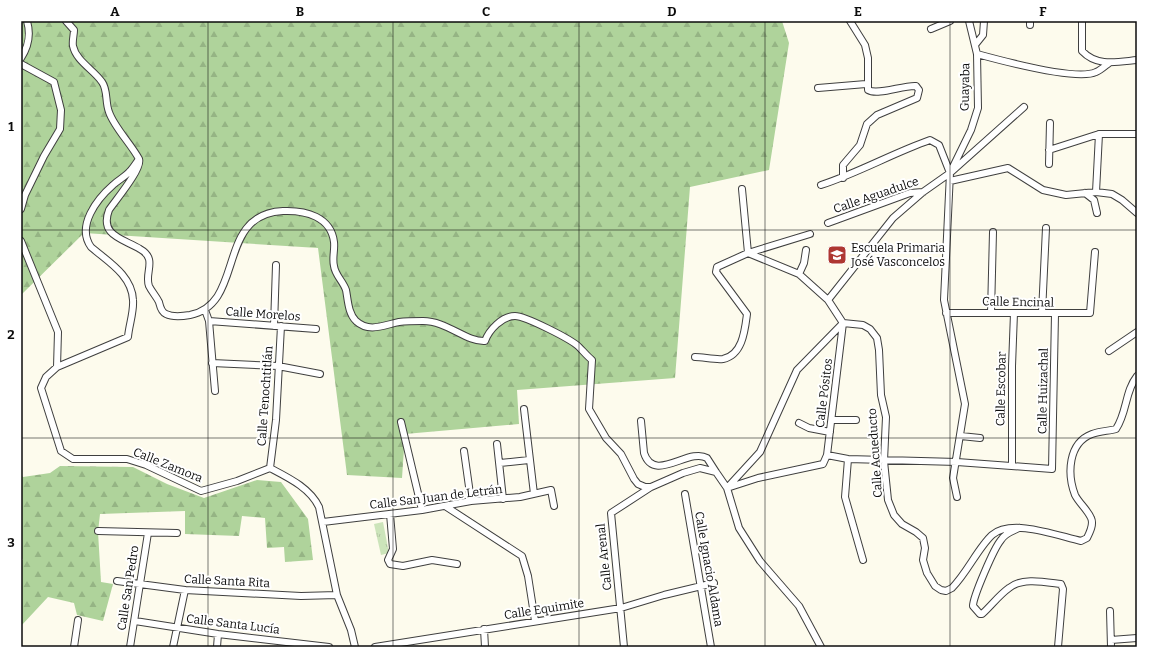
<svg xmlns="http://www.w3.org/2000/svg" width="1158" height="668" viewBox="0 0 1158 668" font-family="Bitter,serif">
<defs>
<pattern id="grass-tufts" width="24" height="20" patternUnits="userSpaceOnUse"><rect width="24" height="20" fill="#cce4ba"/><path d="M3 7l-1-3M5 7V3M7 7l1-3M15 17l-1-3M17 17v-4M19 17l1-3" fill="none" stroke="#aec29f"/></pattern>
<pattern id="forest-firs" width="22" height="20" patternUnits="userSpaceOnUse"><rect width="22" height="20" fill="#afd39b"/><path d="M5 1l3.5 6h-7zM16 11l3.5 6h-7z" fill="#95b484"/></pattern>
</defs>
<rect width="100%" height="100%" fill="#fdfbed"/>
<path fill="url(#grass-tufts)" d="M 383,522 L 389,553 L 381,555 L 374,524 Z"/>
<path fill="url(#forest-firs)" d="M 21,21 L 782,21 L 789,43 L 769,170 L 690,187 L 675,378 L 517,390 L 519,424 L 405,434 L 402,478 L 347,475 L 318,248 L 84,233 L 21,295 Z
M 60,466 L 133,467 L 167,484 L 204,498 L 257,480 L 281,482 L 308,519 L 313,560 L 285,562 L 284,547 L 267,548 L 265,518 L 242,516 L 239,536 L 185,534 L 185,511 L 100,514 L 98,532 L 101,582 L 113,584 L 103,621 L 77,615 L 74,603 L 48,597 L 21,626 L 21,560 L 23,560 L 21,557 L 21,475 L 23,477 L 50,473 Z"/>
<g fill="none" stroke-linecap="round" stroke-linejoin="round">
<g stroke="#3f3f3f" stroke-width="8">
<path id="minor" d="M 66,21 L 74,30 C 74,35 72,41 73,46 C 76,61 94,70 102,82 C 108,90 105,102 109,112 C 114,127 131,144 139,159 C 136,163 133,168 130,171 C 125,177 118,180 113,185 C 97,199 76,226 91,247 C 107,261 132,275 133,300 C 134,312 129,325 128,337 L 57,367 L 46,377 L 41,388 L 61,451 L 73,459 L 127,459 L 146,465 L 201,491 L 237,481 L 270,468
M 1030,21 L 1030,25
M 1082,21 L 1082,51 C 1097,67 1117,62 1137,60
M 931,29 L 950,21
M 975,45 L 983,35 L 984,21
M 977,54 C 999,60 1077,81 1096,72 C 1101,70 1105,66 1109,63
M 21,58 C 29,46 31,35 27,21
M 21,64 L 54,82 L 61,110 L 60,129 L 44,156 L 25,195 L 21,209
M 818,88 L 866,84
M 1049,150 L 1099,134 L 1137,134
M 139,159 C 143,168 115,201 109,210 C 99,236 124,239 140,249 C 158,259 144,273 149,286 C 152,292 156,296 159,302 C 160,306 161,312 166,314 C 172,317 184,316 190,315 C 246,304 215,214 283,211 C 306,210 331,217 334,242 C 335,250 332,258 334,266 C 335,275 343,281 346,290 C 348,300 348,313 356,321 C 369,333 384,325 399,322 C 407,321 415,321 423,321 C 447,321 466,342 485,341 C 489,330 502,316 515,316 C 525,316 571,339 579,347 C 583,351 587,356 592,360 L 589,409 L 606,438 L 621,454 L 634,479 L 638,484 L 645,487 L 651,487 L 683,473 L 700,468 L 716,472 L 727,488 L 758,478 L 823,464 L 827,455 L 843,323
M 1049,164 L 1050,123
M 843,178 L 843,165 L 860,145 L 867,124 L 877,115 L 917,98 L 919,90 L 916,86 C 903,85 878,96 868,90 L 868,58 L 865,45 L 850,21
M 950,181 L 1008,168 L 1043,190 L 1066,195 L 1096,192 L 1112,194 L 1122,200 L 1137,213
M 821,185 C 858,173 893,153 930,140 L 939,145 L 950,173
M 742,189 L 748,253
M 1096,192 L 1099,134
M 1085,193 L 1094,200 L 1097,213
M 828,223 L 910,193 L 923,192
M 21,241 L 58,332 L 57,367
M 748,253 L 799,274 L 828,300 L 843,323
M 799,274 L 804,263 L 806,250
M 828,300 L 893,218 L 923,192 L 950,173 L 1024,107
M 205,310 L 209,321 L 215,391
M 946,313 L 1090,313 L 1095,252
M 991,313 L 993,232
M 1042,313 L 1046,228
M 209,321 L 316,329
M 843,323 L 863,325 L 870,329 L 877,338 L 879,350 L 881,395 L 886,417 L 884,461 L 888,500 L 894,515 L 902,524 L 916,532 L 923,538 L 925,548 L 923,560 L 927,573 L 935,586 L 941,590 L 946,591 L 952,588 C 967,573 978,548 992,535 C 1012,518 1058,536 1081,541 L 1087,538 C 1090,532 1094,524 1091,518 C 1087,509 1079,503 1075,495 C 1067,474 1068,443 1092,434 C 1100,431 1109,431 1116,429 C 1127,413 1125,391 1137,376
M 274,326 L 276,265
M 1109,351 L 1137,332
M 695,357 C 703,357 715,360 723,359 C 743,355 745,329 747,314 L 716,272 L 717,267 L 748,253 L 810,234
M 212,363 L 278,366 L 320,374
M 524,409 L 534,494
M 832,420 L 856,420
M 641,421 L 644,453 C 654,484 689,447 707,458 L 716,472
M 401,422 L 422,510
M 799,423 L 809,428 L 830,432
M 961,436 L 980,438
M 497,444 L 503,499
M 464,451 L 471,501
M 827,455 L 848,459 L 957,462 L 1052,469 L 1055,314
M 848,459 L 845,497 L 863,560
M 500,463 L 529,460
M 1012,465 L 1012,366 L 1014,313
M 270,468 C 289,478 310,488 319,507 L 337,595 L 351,630 L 355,647
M 270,468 L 276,420 L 281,326
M 685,494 L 711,647
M 957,497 L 953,478 L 965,404 L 944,300 L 950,173 L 971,130 L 978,108 L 977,54 L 969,21
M 445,506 L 522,556 L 528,576 L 535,621
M 390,514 L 393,549 L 388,560 L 390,564 L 403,566 L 432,560 L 457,564
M 323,522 L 422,510 L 471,501 L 520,497 L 551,490 L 554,506
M 1019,528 C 1013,531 1005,533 1001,540 C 994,548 973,597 973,606 L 980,614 L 982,614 C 991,606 999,595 1009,588 C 1022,577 1045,582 1061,584 L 1063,589 L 1058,647
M 98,531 L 177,533
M 117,581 L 185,590 L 301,596 L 337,595
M 1110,611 L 1111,647
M 135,621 L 218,634 L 329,647
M 484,629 L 485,647
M 1111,640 L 1137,638
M 74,647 L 78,620
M 130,647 L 148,533
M 173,647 L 185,590
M 217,647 L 218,634
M 375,647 L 621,608 L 664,595 L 714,583
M 624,647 L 611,513 L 651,487
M 821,647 L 799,606 L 760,561 L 739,528 L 727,488 L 760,452 L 797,370 L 843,323"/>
</g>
<use href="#minor" stroke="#fff" stroke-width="6"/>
</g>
<path fill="none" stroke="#0c0c0c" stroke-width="1" stroke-opacity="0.55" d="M 208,21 L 208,647M 393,21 L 393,647M 579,21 L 579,647M 765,21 L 765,647M 950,21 L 950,647M 21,230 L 1137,230M 21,438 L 1137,438"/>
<defs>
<g id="school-square" transform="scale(1)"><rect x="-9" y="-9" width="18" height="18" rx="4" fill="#ae3732" stroke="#fff"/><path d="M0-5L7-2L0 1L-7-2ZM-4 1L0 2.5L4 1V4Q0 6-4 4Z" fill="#fff"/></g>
</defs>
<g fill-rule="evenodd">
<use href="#school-square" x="837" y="255"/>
</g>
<g text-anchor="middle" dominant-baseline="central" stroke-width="4" stroke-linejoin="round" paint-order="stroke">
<g font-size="12" fill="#0c0c0c" stroke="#fff">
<text transform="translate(965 87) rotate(-89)">Guayaba</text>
<text transform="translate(876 195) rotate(-19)">Calle Aguadulce</text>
<text transform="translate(1018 302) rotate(1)">Calle Encinal</text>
<text transform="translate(263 314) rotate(4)">Calle Morelos</text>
<text transform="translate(1001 389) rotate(-89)">Calle Escobar</text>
<text transform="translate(1043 391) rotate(-89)">Calle Huizachal</text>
<text transform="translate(824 393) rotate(-83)">Calle Pósitos</text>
<text transform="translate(265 396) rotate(-86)">Calle Tenochtitlán</text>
<text transform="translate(875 453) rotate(-94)">Calle Acueducto</text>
<text transform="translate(168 465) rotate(22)">Calle Zamora</text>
<text transform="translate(436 497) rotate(-7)">Calle San Juan de Letrán</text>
<text transform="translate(604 557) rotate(-96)">Calle Arenal</text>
<text transform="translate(709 569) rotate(80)">Calle Ignacio Aldama</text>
<text transform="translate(227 581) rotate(3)">Calle Santa Rita</text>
<text transform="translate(128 588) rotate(-81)">Calle San Pedro</text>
<text transform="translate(544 609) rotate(-9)">Calle Equimite</text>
<text transform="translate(233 624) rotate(7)">Calle Santa Lucía</text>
</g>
<g font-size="12" fill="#0c0c0c" stroke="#fff" text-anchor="start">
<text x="851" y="248">Escuela Primaria<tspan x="851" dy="14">José Vasconcelos</tspan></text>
</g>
</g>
<rect width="1158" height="668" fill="none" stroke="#ffffff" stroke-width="44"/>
<rect x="22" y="22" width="1114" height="624" fill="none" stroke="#0c0c0c" stroke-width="1.5"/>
<g font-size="13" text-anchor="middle" font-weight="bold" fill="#0c0c0c">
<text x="115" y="16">A</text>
<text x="300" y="16">B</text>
<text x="486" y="16">C</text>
<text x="672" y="16">D</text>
<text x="858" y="16">E</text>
<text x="1043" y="16">F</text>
<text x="11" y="131">1</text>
<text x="11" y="339">2</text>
<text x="11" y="547">3</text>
</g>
</svg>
